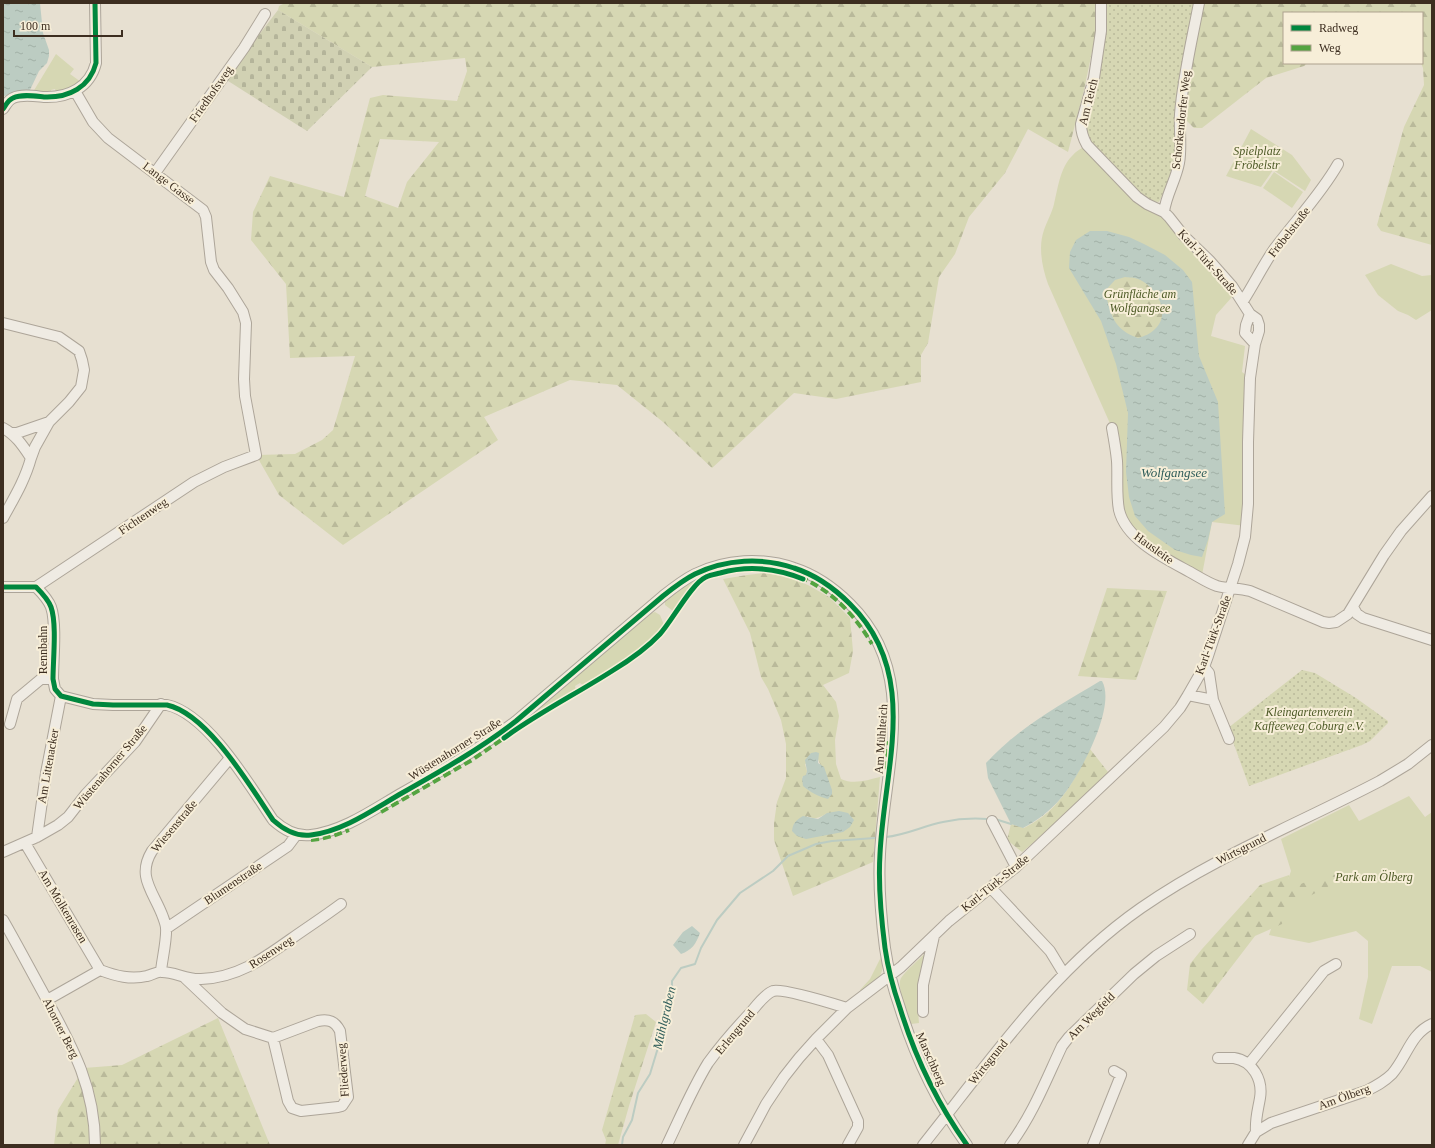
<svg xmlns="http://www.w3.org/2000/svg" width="1435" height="1148" viewBox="0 0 1435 1148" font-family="'Times New Roman',serif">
<defs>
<pattern id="forest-firs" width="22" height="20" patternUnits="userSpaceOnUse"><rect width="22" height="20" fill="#d6d7b3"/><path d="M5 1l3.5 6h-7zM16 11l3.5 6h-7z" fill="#b9b99a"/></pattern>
<pattern id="cemetery-stones" width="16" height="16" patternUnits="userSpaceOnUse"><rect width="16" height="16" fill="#d1d1b3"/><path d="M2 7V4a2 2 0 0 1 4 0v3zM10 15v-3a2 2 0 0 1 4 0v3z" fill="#b4b49a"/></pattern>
<pattern id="garden-dots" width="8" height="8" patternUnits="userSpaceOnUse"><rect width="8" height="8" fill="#d6d7b3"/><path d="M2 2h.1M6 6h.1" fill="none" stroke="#b9b99a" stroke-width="1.8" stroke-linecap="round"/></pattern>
<pattern id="water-ripples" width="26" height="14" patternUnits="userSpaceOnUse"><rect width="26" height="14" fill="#bcccc2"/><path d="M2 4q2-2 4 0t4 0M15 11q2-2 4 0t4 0" fill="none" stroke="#a2b0a6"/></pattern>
</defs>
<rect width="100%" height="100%" fill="#e7e0d1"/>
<path fill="#d6d7b3" d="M 56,54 L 74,69 L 70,74 L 81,82 L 71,89 L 56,92 L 55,89 L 51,90 L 51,92 L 40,93 L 33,92 Z
M 1251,129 L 1292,155 L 1311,180 L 1305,191 L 1273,170 L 1261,187 L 1226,176 Z
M 1087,145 L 1164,212 L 1232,286 L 1232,297 L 1216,315 L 1211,336 L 1245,346 L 1242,372 L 1250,378 L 1246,526 L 1212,522 L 1202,575 L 1144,542 L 1125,517 L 1112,428 L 1048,284 C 1042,267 1038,247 1044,230 C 1047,221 1052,213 1054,204 C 1058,188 1060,168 1072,156 C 1076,151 1082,148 1087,145 Z
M 1274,172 L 1303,192 L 1292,208 L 1263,188 Z
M 1391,264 L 1422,276 L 1432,275 L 1432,310 L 1416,320 L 1408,315 L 1398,311 L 1378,295 L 1365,275 Z
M 695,581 L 676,609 L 673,611 L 665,605 L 665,600 L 680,588 Z
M 655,612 L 660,615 L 664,625 L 642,648 L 584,686 L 580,683 L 575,686 L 576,690 L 524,721 L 647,615 Z
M 1409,796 L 1425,817 L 1432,812 L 1432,972 L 1420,966 L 1392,966 L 1372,1024 L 1359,1019 L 1368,977 L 1368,941 L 1356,931 L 1309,943 L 1269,935 L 1291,871 L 1281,839 L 1349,805 L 1359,821 Z
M 925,953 L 926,955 C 917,976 917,1001 919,1023 L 911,1024 C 908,1014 896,987 901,978 C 907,969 918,961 925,953 Z
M 881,957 C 886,977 877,979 863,992 L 860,990 L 870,979 Z"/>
<path fill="url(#forest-firs)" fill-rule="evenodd" d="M 285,3 L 1096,3 L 1097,28 L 1084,90 L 1068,152 L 1028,129 L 1005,173 L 969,217 L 955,254 L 939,277 L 928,343 L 921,355 L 921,382 L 836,399 L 794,393 L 712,468 L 663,422 L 617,385 L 570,380 L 484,417 L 498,440 L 343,545 L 279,495 L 256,455 L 295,454 L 322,440 L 333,430 L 355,356 L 290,358 L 286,284 L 251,240 L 253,212 L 270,176 L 344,197 L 370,98 L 383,95 L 457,101 L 467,71 L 465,58 L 372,67 L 278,10 L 279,6 ZM 380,139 L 439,142 L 407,182 L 398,208 L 365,196 Z
M 1199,3 L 1432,3 L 1432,245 L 1381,231 L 1377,225 L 1404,127 L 1424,85 L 1423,68 L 1421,63 L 1422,63 L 1422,13 L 1284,13 L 1284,63 L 1308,63 L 1304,66 L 1266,78 L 1202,128 L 1194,128 L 1183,117 Z
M 1125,277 C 1129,278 1134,277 1138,279 C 1156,286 1172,313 1155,330 C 1150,334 1145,336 1138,338 C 1113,328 1112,316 1105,291 L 1115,280 Z
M 765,573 L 788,577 L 808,585 L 829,597 L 850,618 L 853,651 L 849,673 L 823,685 L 836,702 L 839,716 L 835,740 L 836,764 L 841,779 C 854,785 867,780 880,777 L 873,862 L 793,896 L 774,840 L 774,823 L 777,802 L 786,778 L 786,744 L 781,720 L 768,689 L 761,677 L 750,633 L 723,579 L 747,575 ZM 818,759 L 821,766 L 802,779 L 803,776 L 806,776 L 807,771 L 805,764 ZM 827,813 L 797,836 L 807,816 C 815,820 819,818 827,813 Z
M 1107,588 L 1167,591 L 1136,680 L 1078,676 Z
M 1090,749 L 1108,772 L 1050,829 L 1022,852 L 1007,840 L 1011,824 L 1024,828 C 1030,825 1036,821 1042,817 C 1064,801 1078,773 1090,749 Z
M 1331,872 L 1341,880 L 1294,904 L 1286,910 L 1282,924 L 1255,936 L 1203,1004 L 1187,990 L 1190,964 L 1202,949 L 1260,885 L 1289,875 L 1288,889 Z
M 646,1014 L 656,1022 L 629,1106 L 618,1145 L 605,1145 L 606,1140 L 602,1130 L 635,1015 Z
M 218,1018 L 270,1145 L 54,1145 L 58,1110 L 84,1068 L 122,1065 Z"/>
<path fill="url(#cemetery-stones)" d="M 278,10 L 372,67 L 307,131 L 225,79 Z"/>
<path fill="url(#garden-dots)" d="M 1105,3 L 1196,3 L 1177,153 L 1172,174 L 1159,202 L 1149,201 L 1138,192 L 1088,139 L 1085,120 Z
M 1302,670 L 1315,673 L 1356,698 L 1388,721 L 1388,723 L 1370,741 L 1362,745 L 1249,786 L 1228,728 Z"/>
<path fill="url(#water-ripples)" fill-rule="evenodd" d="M 3,3 L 40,3 L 43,33 L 49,50 L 49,56 L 47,63 L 39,71 L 30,90 C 19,90 12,92 3,97 Z
M 1090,231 L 1107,231 L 1129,237 L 1144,244 L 1165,255 L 1183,270 L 1192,282 L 1199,356 L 1218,402 L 1225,514 L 1212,522 L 1208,540 L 1202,557 L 1191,555 L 1175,550 L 1148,531 L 1135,516 L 1129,497 L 1126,472 L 1128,413 L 1116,364 L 1101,321 L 1069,268 L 1070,252 L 1076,240 ZM 1125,277 C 1129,278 1134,277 1138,279 C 1156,286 1172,313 1155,329 C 1150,334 1145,336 1138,338 C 1113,329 1111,315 1105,291 L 1115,280 Z
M 1100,681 L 1102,681 C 1117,707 1079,777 1061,798 C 1050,811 1038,820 1023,828 L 1011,824 L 988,778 L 986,763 C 1018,728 1060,705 1100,681 Z
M 816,752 L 819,753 L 818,763 L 824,767 L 832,790 L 832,794 L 828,799 C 819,797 810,792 803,786 L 802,779 L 803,776 L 806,775 L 807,771 L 805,760 L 811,753 Z
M 839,811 L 848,813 L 854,820 L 850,827 L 843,832 L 806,839 L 797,836 L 792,831 C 793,823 796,820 803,816 L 818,819 L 827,813 Z
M 692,926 L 700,933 C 696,944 692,950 681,954 L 673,945 L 683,932 Z"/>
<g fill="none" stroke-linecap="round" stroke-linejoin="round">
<path stroke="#bcccc2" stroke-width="2" d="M 995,819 L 1011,824
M 886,837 C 906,835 923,826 943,822 C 957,819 973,818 987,819
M 622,1145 L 623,1137 L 632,1120 L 638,1093 L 650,1074 L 667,1018 L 665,1004 L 672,993 L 672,981 L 681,968 L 695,964 L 701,948 L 717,920 L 740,893 L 773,871 L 788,856 L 816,844 L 832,841 L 875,838"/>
<g stroke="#ada599" stroke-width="12">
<path id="minor" d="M 3,109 C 6,105 8,100 13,98 C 22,94 34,96 44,97 C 69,98 90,87 96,63 L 95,3
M 155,173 L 244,48 L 265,14
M 1164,212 C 1166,195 1176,180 1179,163 C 1182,147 1179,130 1180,114 C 1183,77 1192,40 1199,3
M 1243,301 C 1254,284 1263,265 1275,248 C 1296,220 1321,194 1338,164
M 1250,314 L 1246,325 L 1245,333 L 1255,344
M 3,323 L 59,337 L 79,351 L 82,360 L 84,370 L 81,387 L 69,402 L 49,422 L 35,447 L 31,458
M 3,428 C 16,435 23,446 31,458 C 25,480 14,498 3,518
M 1112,428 C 1114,439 1116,450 1117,461 C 1118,477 1116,494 1119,510 C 1126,540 1166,559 1190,572 C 1199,577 1208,583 1217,586 C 1228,589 1239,588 1250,591 L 1323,622 L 1329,623 L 1336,622 L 1348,614 L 1384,555 L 1401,531 L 1432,496
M 11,433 L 17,433 L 49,422
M 3,587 L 36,587 C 42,593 48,599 51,607 C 57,624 53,660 53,679 L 55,689 L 61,696 L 93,704 L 113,705 L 167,705 C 208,714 250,786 273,820 C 284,830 296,837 311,835 C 344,831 374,809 402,793 C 441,771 480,749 516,721 L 663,596 C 673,588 683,580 695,574 C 726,559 762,557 794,568 C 816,575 834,588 850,604 C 921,674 884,767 880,854 C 878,885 881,917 885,948 C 888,969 893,988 900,1008 C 915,1057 937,1103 967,1145
M 36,587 L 194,482 L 224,467 L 256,455 L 245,396 L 244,379 L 246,323 L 243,312 L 228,288 L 214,270 L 211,262 L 206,217 L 203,210 L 108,138 L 93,122 L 75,91
M 1353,607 L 1357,614 L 1363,618 L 1432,640
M 1204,667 L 1209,673 L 1213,700 L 1229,739
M 1188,695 L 1213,700
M 10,724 L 17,699 L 41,679 L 53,679
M 992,821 L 1016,867
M 37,837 L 46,773 L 61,696
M 25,843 L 100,970
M 3,852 L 37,837 L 58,825 L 68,817 L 86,794 L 135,742 L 161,704
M 991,888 L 1050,951 L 1064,974
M 3,920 C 18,946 32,973 47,1000 C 73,1048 95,1088 95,1145
M 167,928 L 288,846 L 297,834
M 100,970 C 116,976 131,980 147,976 C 152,975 157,971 162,972 C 175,972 187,980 201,979 C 237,978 263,959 291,939 C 308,927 325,916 341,904
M 161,971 C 162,960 167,939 166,928 C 166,925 164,920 163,917 C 154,892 136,877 152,851 L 230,758
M 185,978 L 222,1013 L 245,1029 L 273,1038 L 318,1021 C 329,1019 335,1021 340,1031 L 348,1097 L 342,1106 L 338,1107 L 301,1111 L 292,1108 L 288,1101 L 273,1038
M 47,1000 L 100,970
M 923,1012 L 923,985 L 934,936
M 816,1039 L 828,1055 L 858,1121 L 858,1127 L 848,1145
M 1218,1058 C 1223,1058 1229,1058 1234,1058 C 1253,1061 1263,1080 1260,1098 C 1258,1110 1255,1119 1256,1132
M 1249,1064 L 1324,971 L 1336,964
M 667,1145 C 680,1118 692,1089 708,1063 C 721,1045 736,1028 751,1012 C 757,1005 765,994 773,991 C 783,988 834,1004 847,1008
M 744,1145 L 766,1104 L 784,1077 L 799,1058 L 816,1039 L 847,1008 L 901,967 L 949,921 L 1016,867 L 1164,727 L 1180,708 L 1188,695 L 1204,667 L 1208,656 L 1238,564 L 1245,537 L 1248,504 L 1248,442 L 1250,378 L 1255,344 L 1259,331 L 1259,325 L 1257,319 L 1250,314 L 1232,286 L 1209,260 L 1184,236 L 1169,217 L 1164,212 L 1147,204 L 1137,197 L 1087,145 C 1083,138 1081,132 1081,124 L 1094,78 L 1101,31 L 1101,3
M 923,1145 C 990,1061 1052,970 1141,908 C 1216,856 1300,823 1380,781 L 1408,764 L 1432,745
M 1010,1145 C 1033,1114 1046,1080 1062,1046 L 1069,1037 L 1134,974 L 1156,956 L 1190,934
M 1093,1145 L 1121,1075 L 1114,1071
M 1248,1145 L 1256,1132 L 1271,1123 L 1366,1091 C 1376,1086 1384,1082 1392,1074 C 1407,1057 1410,1034 1432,1024"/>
</g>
<use href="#minor" stroke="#efebe3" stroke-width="10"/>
<path stroke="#54a441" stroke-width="4" stroke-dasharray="8 4" stroke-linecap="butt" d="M 800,577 C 831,590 855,615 872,644
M 884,769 L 886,741
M 381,812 L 472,760 L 507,736
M 311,840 C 325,839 336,835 349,830"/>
<g stroke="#f7eed8" stroke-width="8">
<path id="cycleway" d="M 3,109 C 6,105 8,100 13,98 C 22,94 34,96 44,97 C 69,98 90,87 96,63 L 95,3
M 3,587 L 36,587 C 42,593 48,599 51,607 C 57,624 53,660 53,679 L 55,689 L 61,696 L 93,704 L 113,705 L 167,705 C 208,714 250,786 273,820 C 284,830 296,837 311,835 C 344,831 374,809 402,793 C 441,771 480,749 516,721 L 663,596 C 673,588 683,580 695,574 C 726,559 762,557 794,568 C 816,575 834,588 850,604 C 921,674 884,767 880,854 C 878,885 881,917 885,948 C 888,969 893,988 900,1008 C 915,1057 937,1103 967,1145
M 504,738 C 538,713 576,694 612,671 C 630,660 646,649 660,634 C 672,621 692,583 706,577 C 710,575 716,574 720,573 C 749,565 776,568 803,579"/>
</g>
<use href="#cycleway" stroke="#00873e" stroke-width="5"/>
</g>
<g text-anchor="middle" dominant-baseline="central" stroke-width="4" stroke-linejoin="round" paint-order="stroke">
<g font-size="12" fill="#3d2e20" stroke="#f7eed8">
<text transform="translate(211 94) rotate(-55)">Friedhofsweg</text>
<text transform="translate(1088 102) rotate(-76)">Am Teich</text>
<text transform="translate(1181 120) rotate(-84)">Schorkendorfer Weg</text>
<text transform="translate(169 183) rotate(37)">Lange Gasse</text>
<text transform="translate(1289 232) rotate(-52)">Fröbelstraße</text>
<text transform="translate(1208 262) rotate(48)">Karl-Türk-Straße</text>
<text transform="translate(143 516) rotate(-34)">Fichtenweg</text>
<text transform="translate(1154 548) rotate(36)">Hausleite</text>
<text transform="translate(1213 635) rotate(-70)">Karl-Türk-Straße</text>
<text transform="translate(43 650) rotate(-90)">Rennbahn</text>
<text transform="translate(881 739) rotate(-86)">Am Mühlteich</text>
<text transform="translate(455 749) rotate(-32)">Wüstenahorner Straße</text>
<text transform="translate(48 766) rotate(-80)">Am Littenacker</text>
<text transform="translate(110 767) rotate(-50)">Wüstenahorner Straße</text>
<text transform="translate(174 826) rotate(-50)">Wiesenstraße</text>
<text transform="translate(1241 849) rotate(-27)">Wirtsgrund</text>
<text transform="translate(233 883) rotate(-34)">Blumenstraße</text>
<text transform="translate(995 883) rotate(-39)">Karl-Türk-Straße</text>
<text transform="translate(63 906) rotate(59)">Am Molkenrasen</text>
<text transform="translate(271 952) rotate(-33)">Rosenweg</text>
<text transform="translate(1091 1016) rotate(-45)">Am Wegfeld</text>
<text transform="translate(61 1028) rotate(63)">Ahorner Berg</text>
<text transform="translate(735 1032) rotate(-50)">Erlengrund</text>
<text transform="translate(931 1059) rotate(66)">Marschberg</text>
<text transform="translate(988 1062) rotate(-51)">Wirtsgrund</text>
<text transform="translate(343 1070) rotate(-94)">Fliederweg</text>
<text transform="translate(1344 1097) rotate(-20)">Am Ölberg</text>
</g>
<g font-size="12" font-style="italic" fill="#4d5a26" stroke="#f7eed8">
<text x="1257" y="151">Spielplatz<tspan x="1257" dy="14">Fröbelstr</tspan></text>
<text x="1140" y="294">Grünfläche am<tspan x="1140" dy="14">Wolfgangsee</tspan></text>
<text x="1309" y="712">Kleingartenverein<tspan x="1309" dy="14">Kaffeeweg Coburg e.V.</tspan></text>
<text x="1374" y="877">Park am Ölberg</text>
</g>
<g font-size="13" font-style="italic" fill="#2f5d5a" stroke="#f7eed8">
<text x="1174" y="472">Wolfgangsee</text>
<text transform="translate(664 1018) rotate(-77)">Mühlgraben</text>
</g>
</g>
<rect width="1435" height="1148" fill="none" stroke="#3d2e20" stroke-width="8"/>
<rect x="1283" y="12" width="140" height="52" fill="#f7eed8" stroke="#ada18e"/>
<rect x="1291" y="25" width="20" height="6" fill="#00873e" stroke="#ada18e"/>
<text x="1319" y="32" font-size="12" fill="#3d2e20">Radweg</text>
<rect x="1291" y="45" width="20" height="6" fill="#54a441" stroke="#ada18e"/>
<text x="1319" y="52" font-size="12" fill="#3d2e20">Weg</text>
<path d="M14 30v6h108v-6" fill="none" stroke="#3d2e20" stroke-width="2"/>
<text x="20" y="30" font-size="12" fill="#3d2e20" stroke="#f7eed8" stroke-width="3" paint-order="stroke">100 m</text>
</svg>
